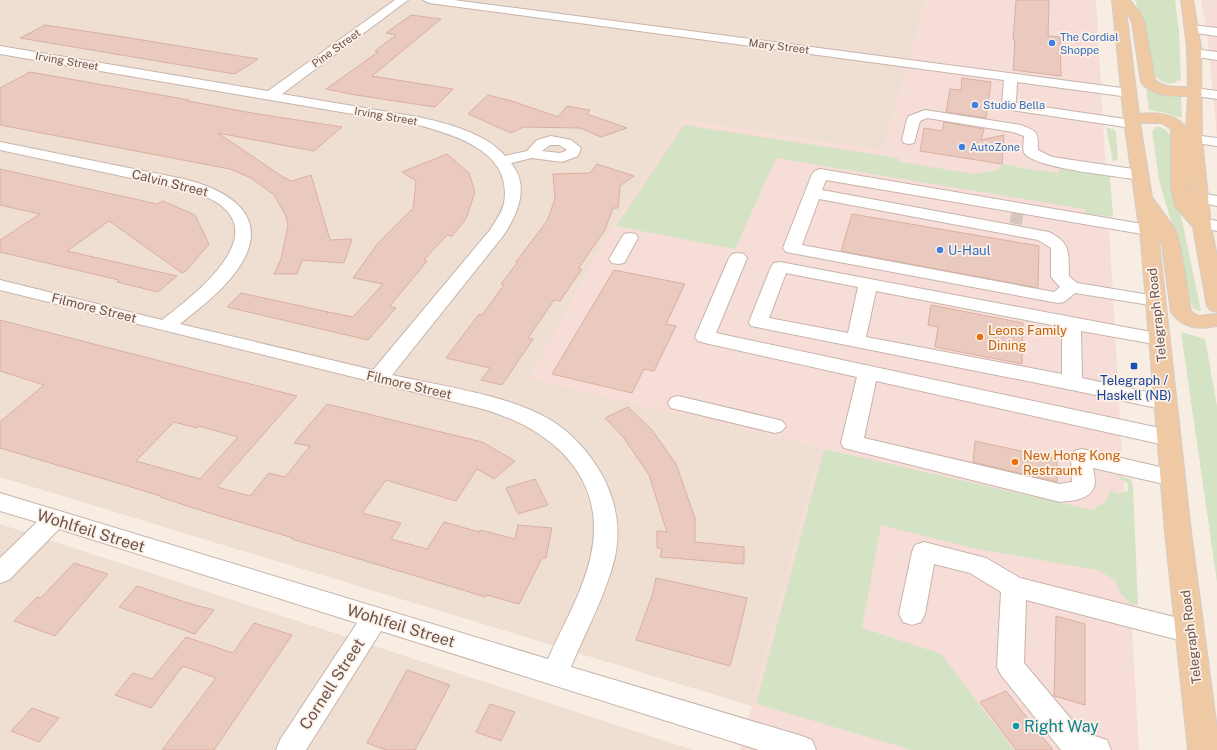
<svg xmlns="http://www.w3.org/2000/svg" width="1217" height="750" viewBox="0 0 1217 750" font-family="'Public Sans',sans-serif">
<rect width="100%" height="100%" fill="#f8ede2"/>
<path fill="#efded2" d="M 0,0 L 926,0 L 883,151 L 683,120 L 613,226 L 530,378 L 821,447 L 752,706 L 0,477 Z
M 0,524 L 693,750 L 0,750 Z"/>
<path fill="#f7ddd7" d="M 926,0 L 1096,0 L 1139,750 L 740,750 L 821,447 L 529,379 L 613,226 L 683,120 L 883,151 Z
M 1201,0 L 1217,0 L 1217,138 L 1207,31 Z"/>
<path fill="#d4e3c3" d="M 1135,0 L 1175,0 L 1179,32 L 1181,81 L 1178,80 C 1171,88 1158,81 1154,74 L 1151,73 L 1142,20 Z
M 1146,90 L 1164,95 L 1181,97 L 1182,118 L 1162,112 L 1149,110 Z
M 684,125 L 898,158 L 900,162 L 973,174 L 997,170 L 1003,164 L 1018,167 L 1020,168 L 1059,173 L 1060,168 L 1105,175 L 1110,177 L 1113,217 L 1085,213 L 1085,209 L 776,158 L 735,249 L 616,226 Z
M 1106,127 L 1115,130 L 1116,133 L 1118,159 L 1113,162 Z
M 1155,127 C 1162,126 1166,130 1170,135 L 1173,136 L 1175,187 L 1201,311 L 1193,309 L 1192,303 L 1187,302 L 1176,239 L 1159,180 L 1152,130 L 1154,130 Z
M 1181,332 L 1205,339 L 1217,406 L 1217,582 Z
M 824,449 L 1092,510 L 1106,501 L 1110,490 L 1117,494 L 1128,491 L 1128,484 L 1117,476 L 1131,479 L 1133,487 L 1138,605 L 1132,605 L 1120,593 L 1116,581 L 1098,570 L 977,549 L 881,525 L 862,628 L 941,654 L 1014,750 L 912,750 L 756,704 Z"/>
<path fill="#eacabe" stroke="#daafa0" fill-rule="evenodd" d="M 1016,0 L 1049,0 L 1048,36 L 1060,37 L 1061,76 L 1013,70 L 1015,40 L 1013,40 Z
M 411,15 L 441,19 L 372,76 L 453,89 L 435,107 L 356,95 L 326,89 L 378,52 L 375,51 L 396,35 L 386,33 Z
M 45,25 L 130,38 L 258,59 L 235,74 L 20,38 Z
M 30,72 L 189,100 L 188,101 L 252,113 L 342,127 L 314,151 L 218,133 L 283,177 L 292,181 L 311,175 L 330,240 L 352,239 L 344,263 L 302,260 L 297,274 L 274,274 L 281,259 L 288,225 L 286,216 L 274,195 L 251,178 L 230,169 L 0,125 L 0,88 Z
M 962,78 L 991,82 L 986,118 L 946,112 L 950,89 L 961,90 Z
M 488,95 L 512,101 L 558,117 L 567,106 L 590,110 L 587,114 L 627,128 L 601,137 L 580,128 L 524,127 L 511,133 L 468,114 Z
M 944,122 L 984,129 L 981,140 L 1004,135 L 1002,164 L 920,151 L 924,128 L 942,131 Z
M 447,154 L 469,173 L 475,192 L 466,219 L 452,236 L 447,235 L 424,260 L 427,261 L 390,306 L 396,308 L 368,340 L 227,307 L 241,293 L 328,312 L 327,314 L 329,312 L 353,317 L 383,284 L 353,278 L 378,243 L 411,210 L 413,210 L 416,181 L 402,172 Z
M 597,164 L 634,176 L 620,186 L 618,208 L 613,208 L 605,230 L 578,269 L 582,269 L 560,301 L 554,300 L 528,338 L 533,339 L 502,385 L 481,380 L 490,368 L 446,358 L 479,314 L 482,315 L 504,285 L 501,284 L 517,263 L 516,262 L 547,221 L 555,199 L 553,174 L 590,173 Z
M 0,169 L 157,204 L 163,201 L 195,215 L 209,244 L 186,271 L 182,273 L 109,221 L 67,251 L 177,276 L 158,292 L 117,282 L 119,280 L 0,252 L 0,240 L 40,214 L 0,205 Z
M 852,214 L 1039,246 L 1038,288 L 841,251 Z
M 614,270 L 685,284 L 666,324 L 676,326 L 654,371 L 644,369 L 632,393 L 552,374 Z
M 931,305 L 1023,323 L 1022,364 L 935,347 L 938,327 L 928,325 Z
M 0,320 L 297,396 L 217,487 L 250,496 L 269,473 L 285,477 L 310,446 L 294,443 L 327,404 L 482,442 L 515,461 L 494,479 L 477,469 L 456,501 L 386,480 L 362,513 L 401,523 L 391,539 L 427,549 L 444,522 L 479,532 L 480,530 L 515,539 L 518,525 L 552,528 L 546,558 L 542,558 L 519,604 L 487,595 L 486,597 L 292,539 L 293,538 L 203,511 L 160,497 L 161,496 L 0,448 L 0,422 L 44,385 L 0,371 ZM 174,422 L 197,428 L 199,426 L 238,437 L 200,479 L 136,461 Z
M 628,407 L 652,430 L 676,464 L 695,518 L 695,542 L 744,547 L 744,564 L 660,557 L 662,549 L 657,548 L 657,531 L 667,532 L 649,475 L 624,438 L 605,418 Z
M 975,441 L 1057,459 L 1057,482 L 973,462 Z
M 535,479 L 548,505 L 518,514 L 506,488 Z
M 74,563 L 108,574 L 55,636 L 14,621 L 37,597 L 41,598 Z
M 656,578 L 747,598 L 739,632 L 730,666 L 636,640 L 653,593 Z
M 137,586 L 188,603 L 214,610 L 195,634 L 119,607 Z
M 1056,616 L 1085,624 L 1085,705 L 1054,696 Z
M 254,623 L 292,635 L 214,750 L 162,750 L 216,678 L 183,666 L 151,708 L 115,695 L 133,673 L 152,679 L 186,637 L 233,653 Z
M 407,670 L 450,685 L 415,750 L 386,750 L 367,743 Z
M 1006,691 L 1053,750 L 1016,750 L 980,702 Z
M 490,704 L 515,712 L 501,741 L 476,732 Z
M 32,708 L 59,718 L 39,742 L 11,731 Z"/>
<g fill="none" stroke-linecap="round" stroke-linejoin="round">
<path stroke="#d5c7bc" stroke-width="16" stroke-dasharray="16 8" stroke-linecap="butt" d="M 1011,215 L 1023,217"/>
<g stroke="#c7b4ab" stroke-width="2">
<path id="minor" d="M 395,0 L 408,0 L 282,94 L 418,117 C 446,123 486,133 505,156 L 527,151 L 537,140 L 551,136 L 571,140 L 581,148 L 578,156 L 562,162 L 532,158 L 511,163 C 530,186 518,214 503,236 L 392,375 C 440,386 505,394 549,419 C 571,432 589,452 602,475 C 616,501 621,528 615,557 C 606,595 586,630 571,667 L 802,736 L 812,740 L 816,750 L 759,750 L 381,631 L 306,750 L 276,750 L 280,740 L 357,623 L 59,529 L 9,580 L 0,583 L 0,558 L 37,522 L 0,511 L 0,493 L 548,659 C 563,625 583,592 591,555 C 608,475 549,427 479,408 L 0,290 L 0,280 L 162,320 C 186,301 260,247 227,211 C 218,201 205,196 192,191 L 0,150 L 0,142 L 184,179 C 240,193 276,225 230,279 C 216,296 197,310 180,324 L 373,370 L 490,230 C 495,222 502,212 504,203 C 513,152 456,135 418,125 L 0,54 L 0,46 L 268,91 ZM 550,145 L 559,145 L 566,149 L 566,151 L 560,153 L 542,151 Z
M 423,0 L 454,0 L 1129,89 L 1134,90 L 1136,93 L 1134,96 L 1129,97 L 1017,82 L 1016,103 L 1132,120 L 1137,121 L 1139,124 L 1137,127 L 1132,128 L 1004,109 L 1002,106 L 1004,80 L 429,3 Z
M 1192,25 L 1217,28 L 1217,36 L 1188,32 L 1186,29 L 1188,26 Z
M 1194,49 L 1217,52 L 1217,60 L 1190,56 L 1188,53 L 1190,50 Z
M 1195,88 L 1217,91 L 1217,99 L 1190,95 L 1188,92 L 1190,89 Z
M 925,110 L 1021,125 C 1038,132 1038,131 1038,150 L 1052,157 L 1140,170 L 1145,172 L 1148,175 L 1145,178 L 1140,180 C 1117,176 1039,169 1025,154 C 1022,151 1024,141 1024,136 L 1013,132 L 927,118 L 920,121 L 914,143 L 909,144 L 904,143 L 902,140 L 907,119 L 909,116 Z
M 1194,135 L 1217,138 L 1217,146 L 1189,142 L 1187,139 L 1189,136 Z
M 820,169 L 1154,226 L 1156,230 L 1154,234 L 1148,235 L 826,180 L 822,190 L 1049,232 C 1072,244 1068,252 1069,276 L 1077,283 L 1156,296 L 1162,297 L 1165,301 L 1162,305 L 1156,306 L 1075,293 L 1064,302 L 1058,303 L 786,252 L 783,248 L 812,174 L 815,171 ZM 819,199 L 1038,240 L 1051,248 L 1051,277 L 1060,287 L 1054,292 L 802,245 Z
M 1200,193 L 1217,196 L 1217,206 L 1194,201 L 1192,198 L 1194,195 Z
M 1202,218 L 1217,221 L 1217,231 L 1196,226 L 1194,223 L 1196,220 Z
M 630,233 L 636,234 L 638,238 L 624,263 L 618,264 L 612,263 L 609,259 L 624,234 Z
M 738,253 L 744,254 L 747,258 L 716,333 L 1169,430 L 1177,433 L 1180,438 L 1177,443 L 1169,446 L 876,381 L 864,438 L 1060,484 L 1072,482 L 1071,457 L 1074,451 L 1082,449 L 1173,470 L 1181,472 L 1184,478 L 1181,484 L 1173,486 L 1093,468 C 1094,473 1096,482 1094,487 C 1089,500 1071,501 1060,502 L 844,448 L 841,443 L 857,377 L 705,343 L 698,341 L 695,337 L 729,258 L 732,254 Z
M 780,262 L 1167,335 L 1170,339 L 1167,343 L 1160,345 L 1081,331 L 1082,378 L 1166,396 L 1173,398 L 1176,403 L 1173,408 L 1166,410 L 1072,390 L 751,326 L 749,322 L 771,267 L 774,263 ZM 786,273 L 858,287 L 848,333 L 769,318 ZM 876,291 L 1062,327 L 1062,374 L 866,337 Z
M 678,396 L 775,419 L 782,421 L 786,426 L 782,431 L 775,433 L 671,408 L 668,403 L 671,398 Z
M 924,542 L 986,558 L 1020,578 L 1190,621 L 1199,624 L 1203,632 L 1199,640 L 1190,643 L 1026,600 L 1024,663 L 1082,732 L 1107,740 L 1111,750 L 1061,750 L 1001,675 L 997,667 L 1001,592 L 970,573 L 934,564 L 925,614 L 921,622 L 912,625 L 903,622 L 899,614 L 912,552 L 915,545 Z"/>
</g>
<g stroke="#d3ccc9" stroke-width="2">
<path id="major" d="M 1112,0 L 1130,0 L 1141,14 L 1144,22 L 1155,80 C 1164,88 1176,87 1188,87 L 1187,47 L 1181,0 L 1193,0 L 1201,47 L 1202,139 L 1211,226 L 1217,256 L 1217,312 L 1210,310 L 1207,306 L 1193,227 L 1175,206 L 1171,188 L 1171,129 L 1162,123 L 1140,123 L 1152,197 L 1175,229 L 1180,246 L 1191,311 L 1198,316 L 1217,314 L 1217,326 C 1198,330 1182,328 1171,312 L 1162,246 L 1158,233 L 1191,532 L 1217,729 L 1217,750 L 1188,750 L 1165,532 L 1141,241 L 1124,120 ZM 1126,11 L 1132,22 L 1141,82 C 1150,96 1172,96 1188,96 L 1186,128 C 1176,113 1157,112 1139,114 ZM 1188,161 L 1191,197 L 1189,188 Z"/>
</g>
<use href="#minor" fill="#fff" fill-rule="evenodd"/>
<use href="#major" fill="#efc9a3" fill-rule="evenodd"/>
</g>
<g fill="#3f7fe0" stroke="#fcf1e8" stroke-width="1.5">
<circle cx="1052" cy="43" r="4"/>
<circle cx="975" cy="105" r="4"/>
<circle cx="962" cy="147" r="4"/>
<circle cx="940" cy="250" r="4"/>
</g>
<g fill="#e8710a" stroke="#fcf1e8" stroke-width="1.5">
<circle cx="980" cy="337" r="4"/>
<circle cx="1015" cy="462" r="4"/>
</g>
<rect fill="#1a4fb4" stroke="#fcf1e8" stroke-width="1.5" x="1130" y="362" width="8" height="8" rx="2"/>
<circle fill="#0f9aa8" stroke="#fcf1e8" stroke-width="1.5" cx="1016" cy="726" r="4"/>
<g text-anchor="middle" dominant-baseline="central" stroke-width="3.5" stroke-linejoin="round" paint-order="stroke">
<g font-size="11" fill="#366cbe" stroke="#fcf1e8" text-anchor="start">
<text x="1060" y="37">The Cordial<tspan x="1060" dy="13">Shoppe</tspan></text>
<text x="983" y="105">Studio Bella</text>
<text x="970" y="147">AutoZone</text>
</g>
<g font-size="11" fill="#6c544c" stroke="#fcf1e8">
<text transform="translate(779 46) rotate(7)">Mary Street</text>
<text transform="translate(336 48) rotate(-36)">Pine Street</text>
<text transform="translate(67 61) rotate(10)">Irving Street</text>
<text transform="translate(386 116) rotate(10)">Irving Street</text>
</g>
<g font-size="13" fill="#6c544c" stroke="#fcf1e8">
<text transform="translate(170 183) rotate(14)">Calvin Street</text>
<text transform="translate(94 308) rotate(14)">Filmore Street</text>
<text transform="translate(1157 315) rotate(-96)">Telegraph Road</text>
<text transform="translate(409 385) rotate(13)">Filmore Street</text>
<text transform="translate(1191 637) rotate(-97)">Telegraph Road</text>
</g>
<g font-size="13" fill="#366cbe" stroke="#fcf1e8" text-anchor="start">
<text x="948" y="250">U-Haul</text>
</g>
<g font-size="13" fill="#c56008" stroke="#fcf1e8" text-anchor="start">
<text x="988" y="330">Leons Family<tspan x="988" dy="15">Dining</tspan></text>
<text x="1023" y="455">New Hong Kong<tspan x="1023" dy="15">Restraunt</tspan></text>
</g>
<g font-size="13" fill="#164399" stroke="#fcf1e8">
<text x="1134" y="380">Telegraph /<tspan x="1134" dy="15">Haskell (NB)</tspan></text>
</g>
<g font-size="16" fill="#6c544c" stroke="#fcf1e8">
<text transform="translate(91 531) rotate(17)">Wohlfeil Street</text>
<text transform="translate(401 626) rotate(17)">Wohlfeil Street</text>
<text transform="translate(332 684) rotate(-57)">Cornell Street</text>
</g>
<g font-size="16" fill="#0d838f" stroke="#fcf1e8" text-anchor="start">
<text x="1024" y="726">Right Way</text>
</g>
</g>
</svg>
